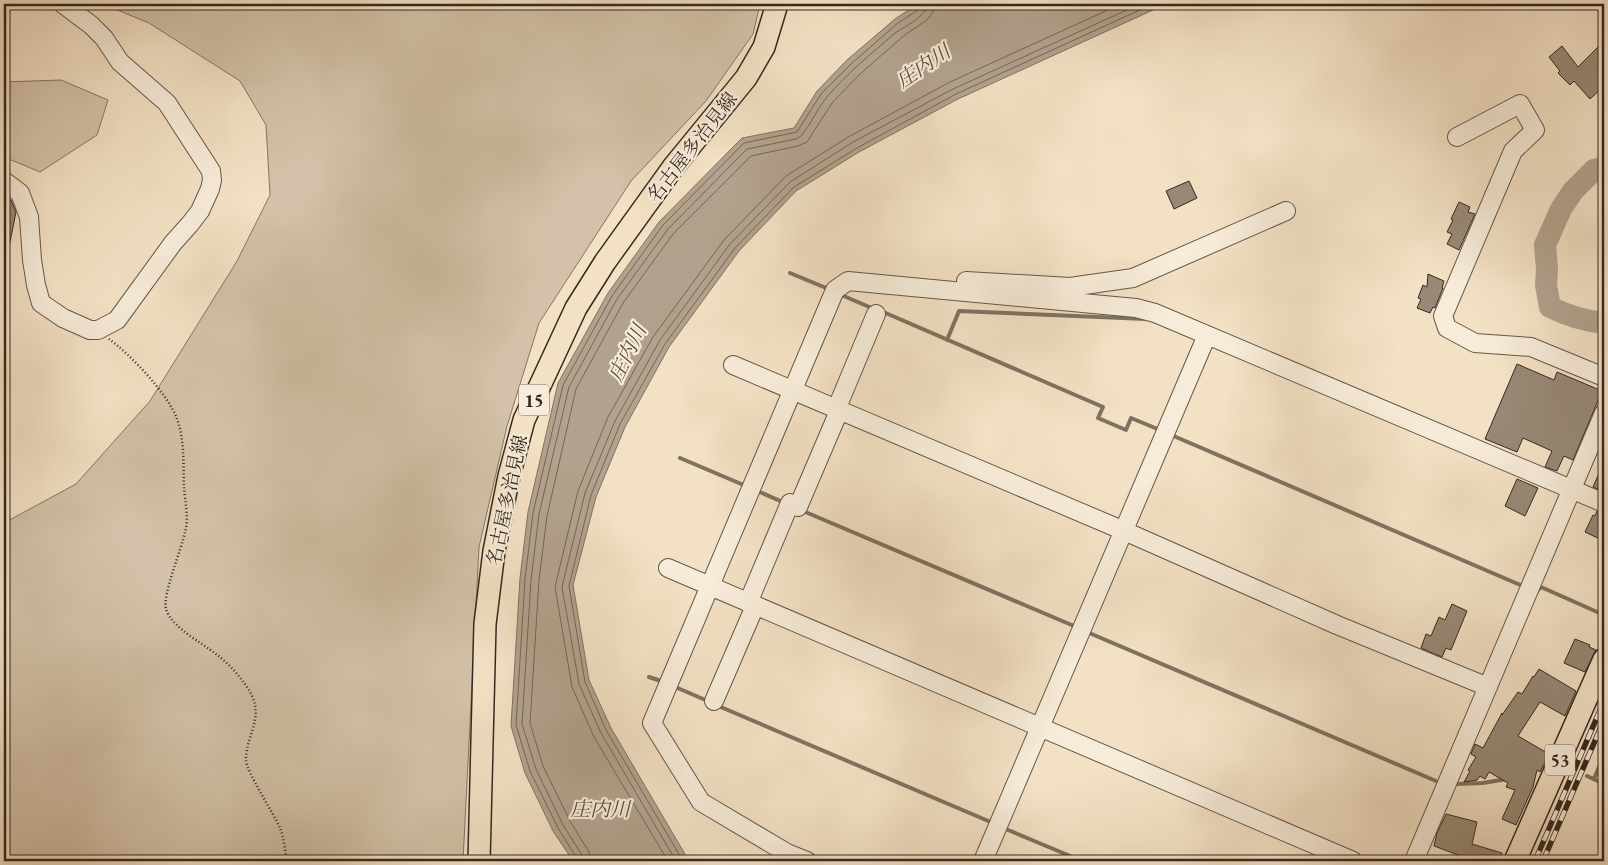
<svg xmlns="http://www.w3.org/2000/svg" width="1608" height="865" viewBox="0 0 1608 865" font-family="'EB Garamond','Noto Serif JP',serif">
<rect width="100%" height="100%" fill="#f3e1c5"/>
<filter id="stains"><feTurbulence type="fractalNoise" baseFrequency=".004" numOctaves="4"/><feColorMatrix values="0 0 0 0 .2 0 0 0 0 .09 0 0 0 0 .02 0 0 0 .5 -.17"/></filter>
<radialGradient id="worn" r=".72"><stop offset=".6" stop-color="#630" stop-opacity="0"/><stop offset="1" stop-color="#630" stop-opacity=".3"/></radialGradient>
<path fill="#d3c2a9" stroke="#847664" d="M 103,4 L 760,4 L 753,34 L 706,101 L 631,181 L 539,323 L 507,426 L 479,547 L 463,861 L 4,861 L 4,523 L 76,484 L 150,401 L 237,261 L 270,195 L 266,125 L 240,81 L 149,23 Z
M 61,80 L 108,100 L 97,135 L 40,172 L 4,157 L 4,82 Z"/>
<path fill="#b2a28d" stroke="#807261" d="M 918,4 L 1162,4 L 1153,10 L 958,99 L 859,152 L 796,191 L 739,251 L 669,347 L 625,427 L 596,497 L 573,585 L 589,680 L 611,728 L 689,861 L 573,861 L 553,831 L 525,773 L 511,726 L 520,578 L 528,512 L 558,383 L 608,293 L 659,222 L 742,138 L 794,128 L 817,91 L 847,60 L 895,19 Z"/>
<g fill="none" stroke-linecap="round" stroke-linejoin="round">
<path stroke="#736656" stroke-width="1" d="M 577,861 L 576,857 L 558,828 L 530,771 L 516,725 L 525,579 L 533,513 L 563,385 L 612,296 L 663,225 L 744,143 L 797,132 L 821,94 L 851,64 L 898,23 L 918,10 L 920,4
M 583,861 L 582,855 L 563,825 L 536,769 L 522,724 L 531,580 L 539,514 L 569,387 L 617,299 L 668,229 L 747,149 L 796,139 L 801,136 C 811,124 817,109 827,97 C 846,74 871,54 894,34 C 904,26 926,18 927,4
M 591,861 L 589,852 L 570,821 L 543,766 L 530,723 L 539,580 L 547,516 L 576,389 L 623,303 L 673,234 L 751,156 L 798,146 L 807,142 L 832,103 L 860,74 L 906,34 L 927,20 L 933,12 L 934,4
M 668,861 L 594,737 L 572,687 L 555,587 L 578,491 L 608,417 L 653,337 L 724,240 L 786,176 L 850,136 L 950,82 L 1121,4
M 676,861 L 601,733 L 579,684 L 562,587 L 585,493 L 615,421 L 660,340 L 730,244 L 790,182 L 853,142 L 953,89 L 1140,4
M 683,861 L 606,730 L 585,682 L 569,586 L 591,495 L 620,424 L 665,344 L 735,248 L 794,187 L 857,148 L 956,94 L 1153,4"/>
<path stroke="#807261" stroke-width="4" d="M 790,273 L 831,290
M 839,294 L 874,309
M 881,311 L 1103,407 L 1098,418 L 1126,430 L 1131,418 L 1160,430
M 947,340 L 959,311 L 1146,319
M 1169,434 L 1525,587
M 680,458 L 746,486
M 755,490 L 785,503
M 803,511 L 1074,626
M 1536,592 L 1541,587 L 1604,615
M 1087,632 L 1436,781
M 649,677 L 664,682
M 673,686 L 710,702
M 716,705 L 993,823
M 1587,776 L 1604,784
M 1594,779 L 1604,755
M 1457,784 L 1483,783 L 1507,779
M 1001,827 L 1082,861"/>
<path stroke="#b2a28d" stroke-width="22" d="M 1604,167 L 1594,170 L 1573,191 L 1561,209 L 1545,245 L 1547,269 L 1546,285 L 1550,307 C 1568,316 1584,321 1604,323"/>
</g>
<path fill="#978976" stroke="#342920" d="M 1604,41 L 1604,86 L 1590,99 L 1574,81 L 1570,85 L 1558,73 L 1560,71 L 1549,57 L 1562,46 L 1578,67 Z
M 1189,181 L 1197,198 L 1174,209 L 1166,191 Z
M 4,198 L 11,200 L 16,212 L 9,247 L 4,246 Z
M 1459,202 L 1470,207 L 1468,212 L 1475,214 L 1459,250 L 1447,244 L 1452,234 L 1447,232 L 1453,220 L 1451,219 Z
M 1428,274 L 1444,281 L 1442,288 L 1443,288 L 1435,308 L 1433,307 L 1430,313 L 1417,308 L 1421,299 L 1418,298 L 1423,285 L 1427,287 Z
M 1517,364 L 1554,380 L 1557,372 L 1602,391 L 1573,460 L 1564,456 L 1557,471 L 1545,467 L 1552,451 L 1523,438 L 1517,452 L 1485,439 Z
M 1604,462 L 1604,492 L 1593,487 Z
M 1517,479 L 1538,488 L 1525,516 L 1505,506 Z
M 1597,511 L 1604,513 L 1604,541 L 1585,532 L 1593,515 L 1595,516 Z
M 1452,604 L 1467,611 L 1451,650 L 1446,648 L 1442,657 L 1421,648 L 1426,634 L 1431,636 L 1439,617 L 1445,620 Z
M 1575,639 L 1590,645 L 1589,647 L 1596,650 L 1585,672 L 1564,663 Z
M 1539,669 L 1576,691 L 1565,716 L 1540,702 L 1518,736 L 1549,754 L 1540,772 L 1537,770 L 1533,787 L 1516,825 L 1502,819 L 1515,790 L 1506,787 L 1508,783 L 1489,772 L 1485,779 L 1480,776 L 1477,780 L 1464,782 L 1470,771 L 1468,770 L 1476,757 L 1471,754 L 1475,744 L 1483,748 L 1502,713 L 1502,715 L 1518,692 L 1522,694 L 1533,676 L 1534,677 Z
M 1446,814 L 1477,822 L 1472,844 L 1502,853 L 1500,861 L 1474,861 L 1434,846 L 1437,833 Z"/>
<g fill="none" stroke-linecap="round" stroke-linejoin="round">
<g stroke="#645749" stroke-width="20">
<path id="minor" d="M 1457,137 L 1520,104 L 1535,130 L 1513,151 L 1443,316 L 1447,328 L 1475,343 L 1531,347 L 1604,377
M 4,181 L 20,193 L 29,217 L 32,260 L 36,285 L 41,303 L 63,318 L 90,330 L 98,330 L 117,320 L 173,243 L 190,224 L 200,211 L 210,189 L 212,180 L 211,171 L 167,103 L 120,62 L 104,38 L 91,25 L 63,4
M 966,281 L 1070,287 L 1133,278 L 1286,211
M 733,365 L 1122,530 L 1337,625 L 1488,687
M 836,410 L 876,314
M 668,568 L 1353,861
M 748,603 L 790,503 L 798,507 L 839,411
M 714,701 L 755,606
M 807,861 L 787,853 L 701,802 L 652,723 L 835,290 L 848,281 L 1136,308 L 1155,313 L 1604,503
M 983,861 L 1207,335
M 1414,861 L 1604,413"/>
</g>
<g stroke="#342920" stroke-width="24">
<path id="major" d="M 479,861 L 485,624 L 494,551 L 509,476 L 524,420 L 576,308 L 605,262 L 674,166 L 746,78 L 764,47 L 777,4
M 1515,861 L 1604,659"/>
</g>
<path stroke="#342920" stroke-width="2.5" stroke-dasharray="1 2.5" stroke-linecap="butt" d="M 109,339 C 131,355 168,394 177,419 C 185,441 183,465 184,487 C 185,501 189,519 185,532 C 182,548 162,596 166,609 C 171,627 202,643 216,654 C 228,663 239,675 247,687 C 267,716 246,733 246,760 C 246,771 274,814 280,828 C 284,838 285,851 287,861"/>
<use href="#minor" stroke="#f7ecd9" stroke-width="18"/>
<use href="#major" stroke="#f3e1c5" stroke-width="21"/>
<g stroke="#342920" stroke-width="5.5">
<path id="rail" d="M 1535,861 L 1604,701
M 1543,861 L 1604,720"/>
</g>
<use href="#rail" stroke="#f7ecd9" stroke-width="4" stroke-dasharray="11" stroke-linecap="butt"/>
</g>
<g text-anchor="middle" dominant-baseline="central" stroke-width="4.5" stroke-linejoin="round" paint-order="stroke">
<g fill="#f7ecd9" stroke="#6e6458" stroke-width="1">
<rect x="519" y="384.5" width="30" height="31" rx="4"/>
<rect x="1545" y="744.5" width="30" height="31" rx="4"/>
</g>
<g font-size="18" font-weight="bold" fill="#342920">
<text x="534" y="400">15</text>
<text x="1560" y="760">53</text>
</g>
<g font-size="19" fill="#342920" stroke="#f7ecd9">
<text transform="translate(692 147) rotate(-52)">名古屋多治見線</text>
<text transform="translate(507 500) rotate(-78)">名古屋多治見線</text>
</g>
<g font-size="20" font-style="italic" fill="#5a4d41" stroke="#f7ecd9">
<text transform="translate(923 66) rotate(-34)">庄内川</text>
<text transform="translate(627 353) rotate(-64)">庄内川</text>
<text x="600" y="809">庄内川</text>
</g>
</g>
<rect width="1608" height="865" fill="none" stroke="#f3e1c5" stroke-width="20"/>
<rect x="5" y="5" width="1598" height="855" fill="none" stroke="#342920" stroke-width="2.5"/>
<rect x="10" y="10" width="1588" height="845" fill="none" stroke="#342920"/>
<rect width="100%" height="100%" filter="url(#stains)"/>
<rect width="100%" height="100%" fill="url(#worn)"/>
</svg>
